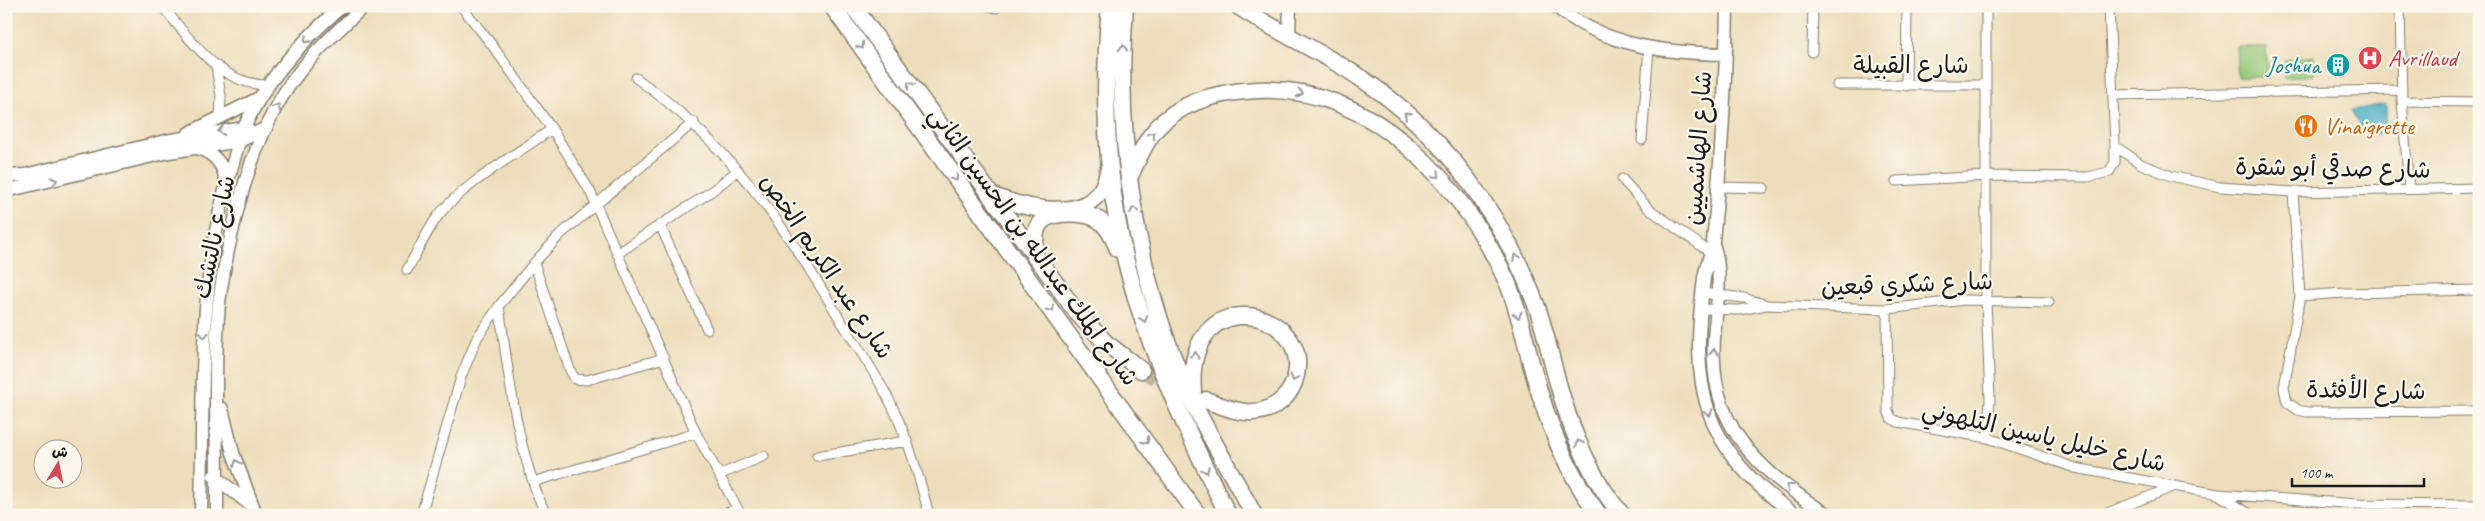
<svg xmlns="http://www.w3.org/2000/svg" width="2485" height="521" viewBox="0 0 2485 521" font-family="Caveat,'Playpen Sans Arabic',sans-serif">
<rect width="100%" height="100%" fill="#fbf7ec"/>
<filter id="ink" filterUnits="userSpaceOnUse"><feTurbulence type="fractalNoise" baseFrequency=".02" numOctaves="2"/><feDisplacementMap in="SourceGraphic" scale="10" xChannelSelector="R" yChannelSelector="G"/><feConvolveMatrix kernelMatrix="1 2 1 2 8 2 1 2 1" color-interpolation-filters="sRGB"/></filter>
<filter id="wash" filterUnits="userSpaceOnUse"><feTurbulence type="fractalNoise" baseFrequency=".0096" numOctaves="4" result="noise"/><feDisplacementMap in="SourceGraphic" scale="20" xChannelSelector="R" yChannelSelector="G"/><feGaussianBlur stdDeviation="1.12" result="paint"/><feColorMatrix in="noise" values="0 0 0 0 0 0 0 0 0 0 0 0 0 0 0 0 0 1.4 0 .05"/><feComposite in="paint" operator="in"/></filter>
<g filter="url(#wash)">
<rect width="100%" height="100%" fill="#eddebb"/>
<path fill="#96c879" stroke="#59724a" d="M 2236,47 L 2266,47 L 2269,77 L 2238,77 Z
M 2313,56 L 2314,75 L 2285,78 L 2284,60 Z"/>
<path fill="#41abc0" stroke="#2e646e" d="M 2386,104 L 2387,133 L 2364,135 L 2351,110 Z"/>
</g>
<g filter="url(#ink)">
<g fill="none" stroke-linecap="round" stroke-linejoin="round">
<path stroke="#c3b79b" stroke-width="16" stroke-dasharray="16 8" stroke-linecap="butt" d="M 1141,370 L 1174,386"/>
<g stroke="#847d6c" stroke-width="11">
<path id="street" d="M 162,6 C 191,40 220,86 269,85
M 461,6 L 492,45 L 552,129 L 590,191 L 696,433 L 741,515
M 988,6 L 996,8
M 1986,6 L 1986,300 L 1990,399 L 1988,438
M 2400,6 L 2402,101 L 2409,189
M 1812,52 L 1813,6
M 216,67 L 221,96 L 220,118
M 636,78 C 728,143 781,220 838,316 C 857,347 879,377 894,410 C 910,444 920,479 929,515
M 1837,85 L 1985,85
M 1906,86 L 1907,6
M 2113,95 L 2402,90
M 2402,101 L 2479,102
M 1642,140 L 1649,47
M 2115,146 L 2141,164 L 2171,176 L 2220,187 L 2293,192 L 2479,188
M 1622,179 L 1649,209 L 1714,255
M 1896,181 L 1987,176 L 2088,177 L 2109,172 L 2115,162 L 2115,146 L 2109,6
M 1717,187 L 1764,188
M 2293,192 L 2300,296 L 2284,388 L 2287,402 L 2298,410 L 2307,412 L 2479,411
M 660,225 L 712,191 L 738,170
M 617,254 L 660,225 L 707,329
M 534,263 L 570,370 L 575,379 L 587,380 L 664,358
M 407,270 C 417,252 426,233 438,216 C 461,186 519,152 552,129
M 1703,293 L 1744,298 L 1767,305 L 1887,309 L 1965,300 L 2049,302
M 2300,296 L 2345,293 L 2479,290
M 499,306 C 509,376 516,449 546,515
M 1701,309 L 1740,310 L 1766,305
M 1887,309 L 1888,410 L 1891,418 L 1898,422 L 1988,438 L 2075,468 L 2218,494 L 2357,504 L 2479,505
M 817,456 L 907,441
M 719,475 L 764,456
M 533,482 L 696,433
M 2221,496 L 2251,515
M 421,515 L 461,377 L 477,338 L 499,306 L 534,263 L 561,234 L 694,122
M 721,515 L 738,509
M 2102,515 L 2173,487"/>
</g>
<g stroke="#847d6c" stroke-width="15">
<path id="secondary" d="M 1555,6 C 1605,46 1663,53 1726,54
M 1727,6 C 1726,84 1721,163 1713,241 C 1712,253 1706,265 1704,278 C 1690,387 1701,449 1796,515
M 1289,35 L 1290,6
M 189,133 L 261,97
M 196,148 C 214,152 225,166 226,183
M 6,176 L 25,175 L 166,141 L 244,128 L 249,131
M 6,191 L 169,152 L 240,141 L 266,128
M 1713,244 C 1724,275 1716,307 1714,338 C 1710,404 1735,446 1785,485 C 1799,495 1814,507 1829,515
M 222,409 L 233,453 L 254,509
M 214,476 L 253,507
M 201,515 C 204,397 196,279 232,166 C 236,153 239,138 245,126 C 265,80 304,39 342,6
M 217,515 C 218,445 213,373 219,303 C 223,271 230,239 238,207 C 248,169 262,129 283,95 C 304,61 335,33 364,6"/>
</g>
<g stroke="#847d6c" stroke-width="19">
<path id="highway" d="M 832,6 L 1198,515
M 853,6 L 1078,314 L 1106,343 L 1141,370
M 1110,6 C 1102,94 1106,188 1129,273 C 1151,357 1190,437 1228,515
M 1125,6 C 1114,136 1136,287 1194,405 C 1213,442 1234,478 1254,515
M 1238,6 C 1277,32 1320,51 1359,77 C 1443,131 1504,217 1538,310 C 1545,331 1550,354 1556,376 C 1569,426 1588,475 1622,515
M 1129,178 C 1137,161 1144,143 1156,129 C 1180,101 1221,92 1256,90 C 1372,83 1465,186 1508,284 C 1519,311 1525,340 1532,367 C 1547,421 1565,470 1599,515
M 990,195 C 1019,206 1076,223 1099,193 C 1105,186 1107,176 1109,168
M 1035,257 C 1035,247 1033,232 1040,223 C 1051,210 1086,212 1099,220 C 1109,227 1114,239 1118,249
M 1193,392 C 1184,279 1310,308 1296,375 C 1294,385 1289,394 1281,401 C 1257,421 1231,410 1206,400"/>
</g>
<use href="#street" stroke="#fff" stroke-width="9"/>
<use href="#secondary" stroke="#fff" stroke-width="12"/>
<use href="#highway" stroke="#fff" stroke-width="16"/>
</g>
<defs><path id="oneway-chevron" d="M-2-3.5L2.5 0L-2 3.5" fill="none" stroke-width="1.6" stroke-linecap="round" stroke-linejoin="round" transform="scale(1.25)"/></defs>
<g stroke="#999">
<use href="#oneway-chevron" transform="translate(307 40) rotate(134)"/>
<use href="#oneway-chevron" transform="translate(861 46) rotate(54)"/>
<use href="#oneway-chevron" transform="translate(1123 48) rotate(-89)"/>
<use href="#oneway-chevron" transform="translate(910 85) rotate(-126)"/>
<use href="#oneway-chevron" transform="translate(1300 93) rotate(12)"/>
<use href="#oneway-chevron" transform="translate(277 107) rotate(-63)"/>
<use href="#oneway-chevron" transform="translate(1407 115) rotate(-139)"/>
<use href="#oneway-chevron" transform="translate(221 131) rotate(171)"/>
<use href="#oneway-chevron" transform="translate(1152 135) rotate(-54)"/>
<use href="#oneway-chevron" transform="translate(1437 175) rotate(47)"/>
<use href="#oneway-chevron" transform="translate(955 178) rotate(54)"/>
<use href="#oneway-chevron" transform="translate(54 181) rotate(-14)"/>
<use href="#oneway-chevron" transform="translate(1134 210) rotate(-100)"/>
<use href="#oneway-chevron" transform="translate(1516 257) rotate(-116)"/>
<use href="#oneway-chevron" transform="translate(1051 309) rotate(54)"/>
<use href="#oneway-chevron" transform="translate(1518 315) rotate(75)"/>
<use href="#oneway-chevron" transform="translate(1144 319) rotate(71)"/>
<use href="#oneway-chevron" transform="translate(204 335) rotate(93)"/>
<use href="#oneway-chevron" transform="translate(1714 352) rotate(-89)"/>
<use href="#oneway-chevron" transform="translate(1195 355) rotate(-76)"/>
<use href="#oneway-chevron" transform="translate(1294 378) rotate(106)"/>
<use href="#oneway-chevron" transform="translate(1709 413) rotate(71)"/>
<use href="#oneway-chevron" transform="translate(1146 441) rotate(54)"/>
<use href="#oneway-chevron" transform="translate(1579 443) rotate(-115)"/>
<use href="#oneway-chevron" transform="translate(237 463) rotate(-111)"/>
<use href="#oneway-chevron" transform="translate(1206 470) rotate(64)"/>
<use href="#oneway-chevron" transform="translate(1789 487) rotate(-143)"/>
</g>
</g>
<defs>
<g id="hospital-disc" transform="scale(1.25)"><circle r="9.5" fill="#e0444e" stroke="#fbf7ec"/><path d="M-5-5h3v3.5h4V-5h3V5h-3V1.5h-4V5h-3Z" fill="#fff"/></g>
<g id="building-disc" transform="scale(1.25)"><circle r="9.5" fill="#0f9aa8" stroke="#fbf7ec"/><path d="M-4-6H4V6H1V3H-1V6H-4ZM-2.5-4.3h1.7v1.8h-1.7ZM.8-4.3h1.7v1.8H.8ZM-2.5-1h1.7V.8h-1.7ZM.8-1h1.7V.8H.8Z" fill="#fff"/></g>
<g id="restaurant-disc" transform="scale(1.25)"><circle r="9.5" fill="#e8710a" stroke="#fbf7ec"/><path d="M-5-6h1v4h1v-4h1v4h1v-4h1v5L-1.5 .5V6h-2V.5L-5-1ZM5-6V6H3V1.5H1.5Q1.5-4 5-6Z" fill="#fff"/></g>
</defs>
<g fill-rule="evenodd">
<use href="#hospital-disc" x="2370" y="58"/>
<use href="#building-disc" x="2338" y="65"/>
<use href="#restaurant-disc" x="2306" y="126"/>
</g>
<g text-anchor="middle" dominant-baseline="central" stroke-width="4.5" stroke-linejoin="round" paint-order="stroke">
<g font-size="24" fill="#be3a42" stroke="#fbf7ec" text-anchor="start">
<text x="2388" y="58">Avrillaud</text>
</g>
<g font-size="24" fill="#1c1c1c" stroke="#fbf7ec">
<text x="1911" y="65">شارع القبيلة</text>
<text transform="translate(1698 148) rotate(-86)">شارع الهاشميين</text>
<text transform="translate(2333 168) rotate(1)">شارع صدقي أبو شقرة</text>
<text transform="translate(214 237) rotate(-78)">شارع نالتشك</text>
<text transform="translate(1034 246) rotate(54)">شارع الملك عبدالله بن الحسين الثاني</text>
<text transform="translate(827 266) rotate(56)">شارع عبد الكريم الخص</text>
<text transform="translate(1907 284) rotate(-2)">شارع شكري قبعين</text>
<text transform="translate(2366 390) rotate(1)">شارع الأفئدة</text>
<text transform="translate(2044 436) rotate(13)">شارع خليل ياسين التلهوني</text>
</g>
<g font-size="24" fill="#0d838f" stroke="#fbf7ec" text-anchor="end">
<text x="2320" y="65">Joshua</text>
</g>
<g font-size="24" fill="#c56008" stroke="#fbf7ec" text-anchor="start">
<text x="2324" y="126">Vinaigrette</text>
</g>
</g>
<rect width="2485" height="521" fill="none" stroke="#fbf7ec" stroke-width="25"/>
<g transform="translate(58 464) rotate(10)"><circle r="24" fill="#fbf7ec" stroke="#a29f99"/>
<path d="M0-4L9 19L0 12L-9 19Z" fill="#d1495b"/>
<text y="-8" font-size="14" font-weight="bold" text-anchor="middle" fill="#1c1c1c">ش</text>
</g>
<path d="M2292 478v8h132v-8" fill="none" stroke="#1c1c1c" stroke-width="2.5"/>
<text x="2300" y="478" font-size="15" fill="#1c1c1c" stroke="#fbf7ec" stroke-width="4" paint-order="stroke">100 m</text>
</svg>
